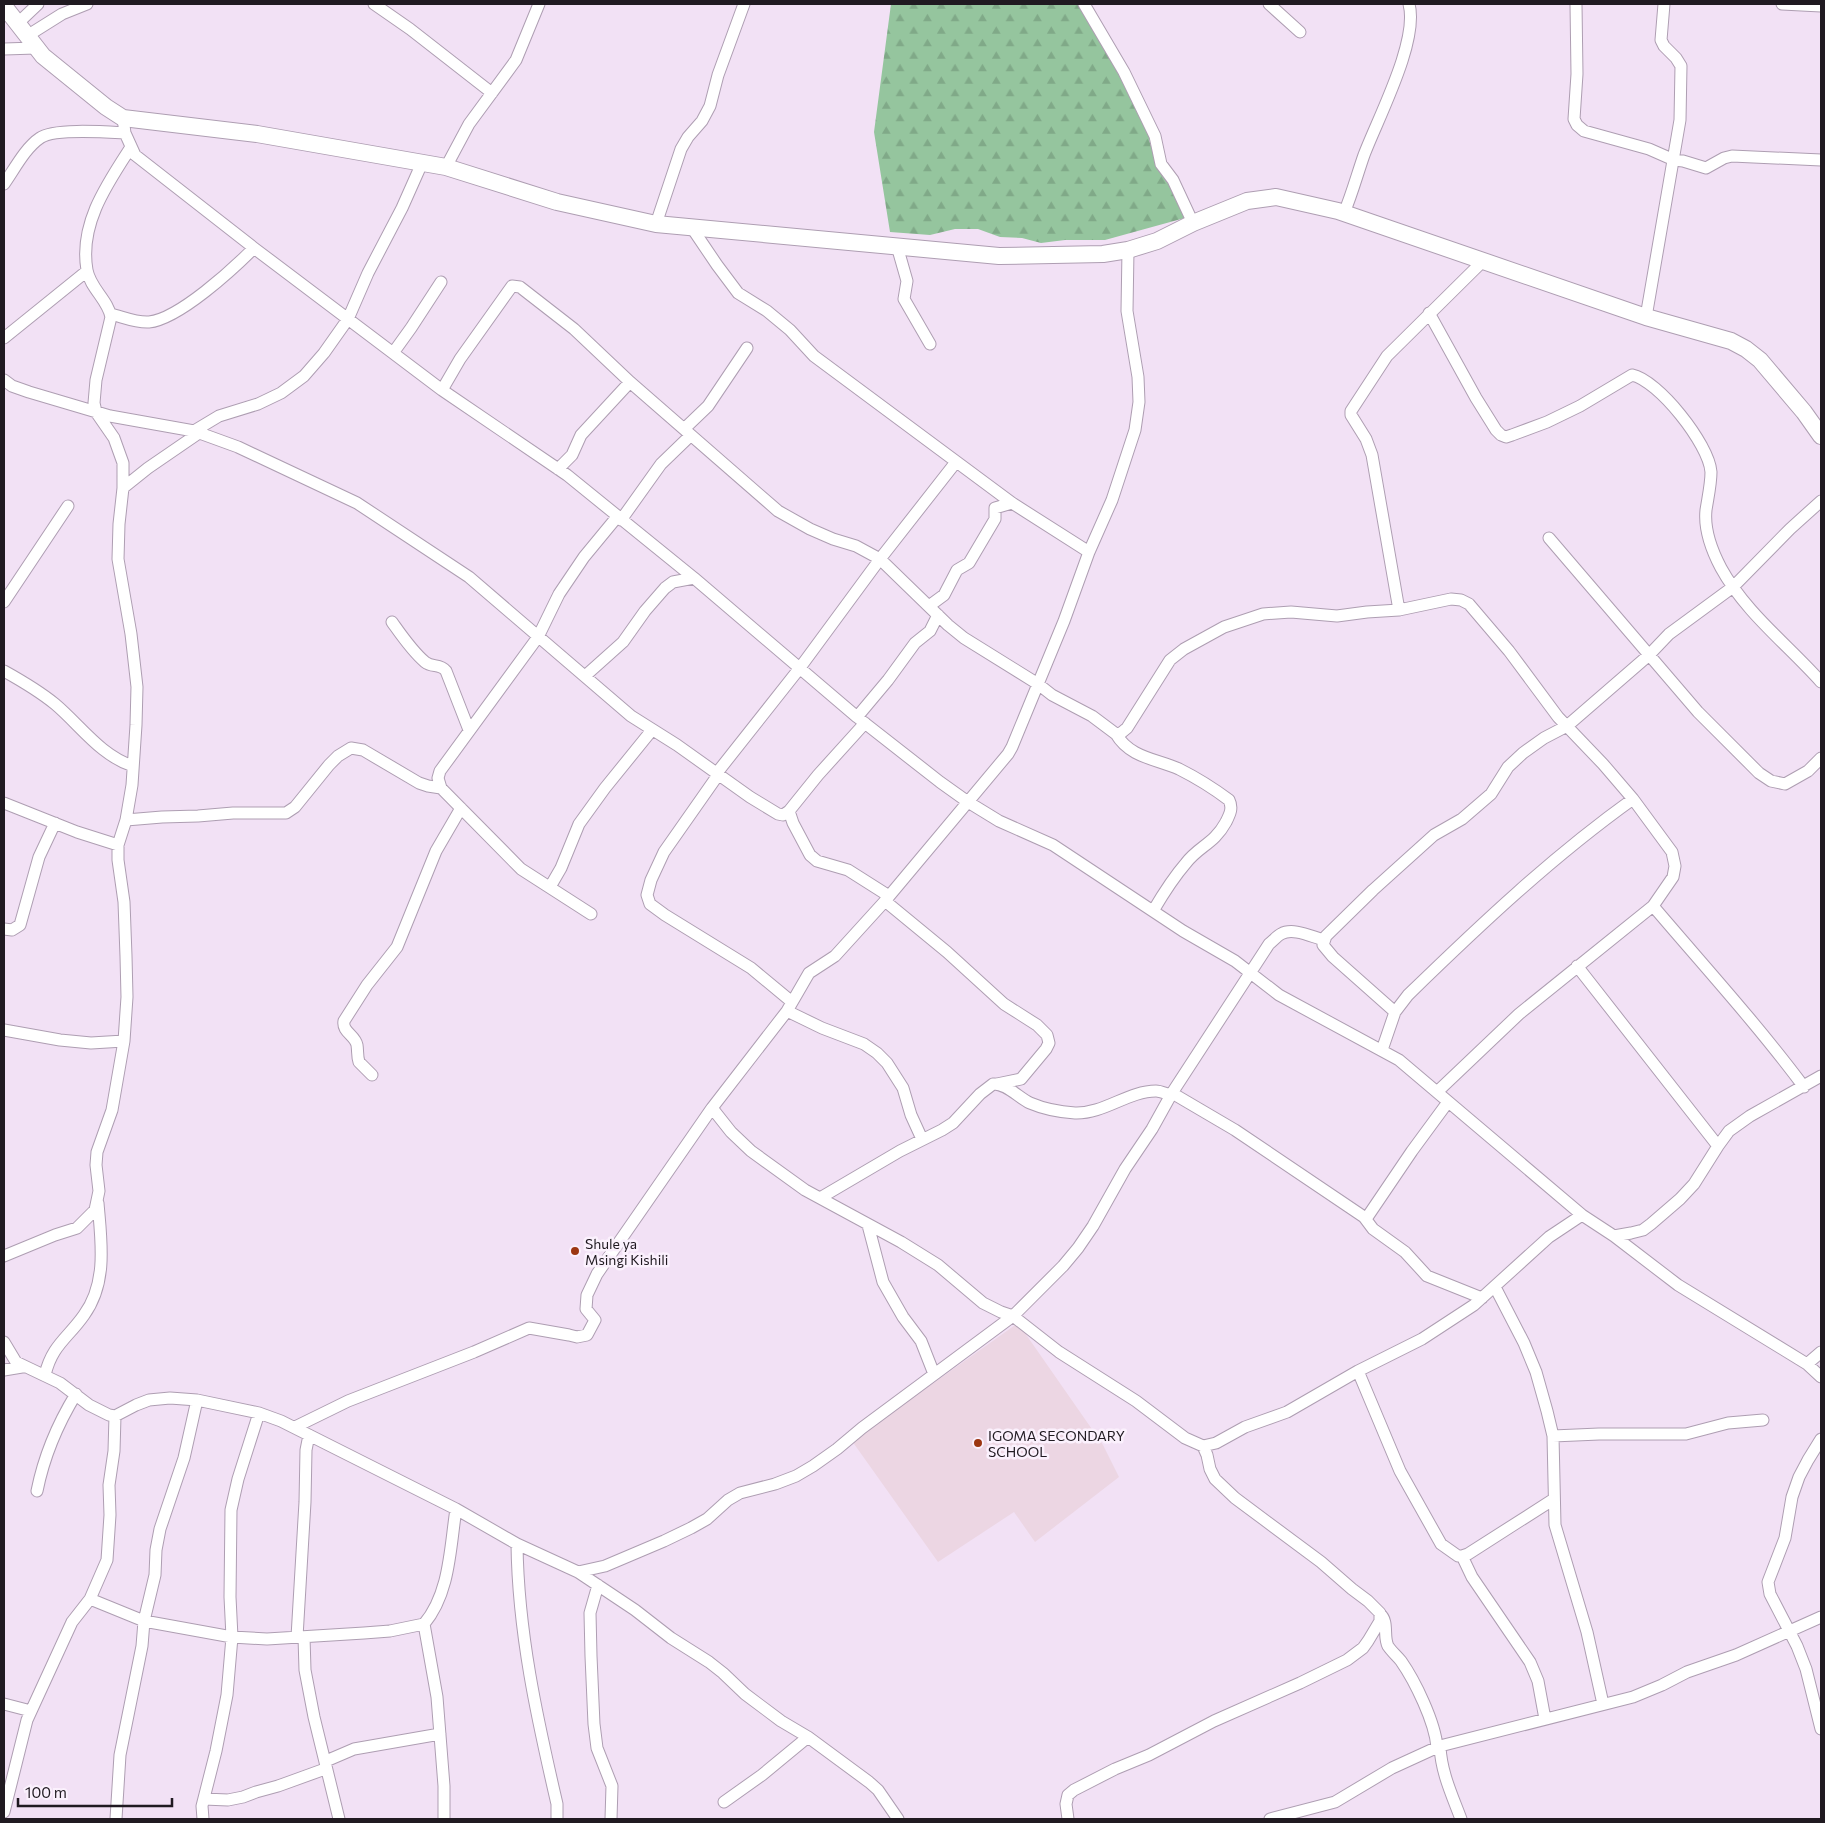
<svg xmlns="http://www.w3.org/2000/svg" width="1825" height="1823" viewBox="0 0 1825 1823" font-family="Commissioner,sans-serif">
<defs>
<pattern id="forest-firs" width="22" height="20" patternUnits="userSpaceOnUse" patternTransform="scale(1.25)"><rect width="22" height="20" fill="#95c59e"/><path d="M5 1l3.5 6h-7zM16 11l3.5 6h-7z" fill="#80a988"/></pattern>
</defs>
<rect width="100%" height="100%" fill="#f2e1f5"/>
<path fill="#ecd6e3" d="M 1018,1323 L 1103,1445 L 1119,1477 L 1035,1542 L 1014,1512 L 938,1562 L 852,1441 Z"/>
<path fill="url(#forest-firs)" d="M 891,4 L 1082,4 L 1119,60 L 1149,136 C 1149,156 1180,197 1192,216 L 1105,240 L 1065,240 L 1041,243 L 1022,238 L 1000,237 L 978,229 L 955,229 L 930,235 L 890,232 L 874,132 Z"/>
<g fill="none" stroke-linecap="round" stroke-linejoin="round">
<g stroke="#ae9eb2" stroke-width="13">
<path id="street" d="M 374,4 L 410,29 L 492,93
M 1084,4 L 1124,72 L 1155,136 L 1161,164 L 1173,180 L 1193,223
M 1269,4 L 1300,32
M 1576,4 L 1577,74 L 1574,119 L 1577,125 L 1584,131 L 1649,149 L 1674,160 L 1683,161 L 1706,168 L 1724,158 L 1732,156 L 1821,160
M 1782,4 L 1821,6
M 18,23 L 38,4
M 27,36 L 62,14 L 87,4
M 4,49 L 36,48
M 123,118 L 125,133 L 135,155 L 254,248 L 442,390 L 567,475 L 694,578 L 857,717 L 940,782 L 968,802 L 999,821 L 1053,845 L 1183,931 L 1235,961 L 1279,995 L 1399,1060 L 1582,1215 L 1614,1236 L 1678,1285 L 1807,1364 L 1821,1377
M 446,167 L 469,124 L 516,60 L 539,4
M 4,184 C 14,170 25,148 40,138 C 53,128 107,132 125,133
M 1344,213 C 1352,194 1357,175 1364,155 C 1378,118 1419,41 1409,4
M 656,224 L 681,149 L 688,137 L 702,121 L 710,106 L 718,75 L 744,4
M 692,228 L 717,265 L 738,293 L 767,311 L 790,330 L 814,356 L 1012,503 L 1089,552
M 897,246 L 907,281 L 904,299 L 930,344
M 1429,313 L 1476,398 L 1496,430 L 1501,435 L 1506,437 L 1512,435 L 1547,422 L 1580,406 L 1632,375 C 1658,380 1709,444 1711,472 C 1711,484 1708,497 1706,510 C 1704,529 1712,551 1721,568 C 1745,612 1788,645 1821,682
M 111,314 C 123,317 137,323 149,322 C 179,319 233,269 254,248
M 1646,317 L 1680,120 L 1681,66 L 1676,58 L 1664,46 L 1661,40 L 1664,4
M 4,338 L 87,271
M 393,353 L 411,328 L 441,282
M 4,380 L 12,386 L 29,392 L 110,416 L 194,431 L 238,447 L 357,503 L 469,577 L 631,716 L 677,745 L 750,797 L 778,814 L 783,815 L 789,811 L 818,775 L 865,723
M 442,390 L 460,359 L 507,293 L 512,286 L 520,287 L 574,329 L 630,382 L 778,511 L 810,529 L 833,539 L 856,546 L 880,559 L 948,625 L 964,638 L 1038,684 L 1052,695 L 1092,716 L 1116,734 L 1121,733 L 1127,728 L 1170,660 L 1184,649 L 1224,627 L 1263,614 L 1291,612 L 1337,616 L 1367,612 L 1399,610 L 1451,599 L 1461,600 L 1469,604 L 1509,651 L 1558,717 L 1603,764 L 1633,799 L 1672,852 L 1675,866 L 1673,877 L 1653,906 L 1519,1014 L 1437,1092
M 684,429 L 708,406 L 747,348
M 194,431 L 219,416 L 258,404 L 281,393 L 304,376 L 324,353 L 348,319 L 368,273 L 402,208 L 422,163
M 558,469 L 572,455 L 581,435 L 630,382
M 123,488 L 148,468 L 199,433
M 621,520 L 661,464 L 691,435
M 1549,538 L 1698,712 L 1759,773 L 1771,781 L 1785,784 L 1808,771 L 1821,758
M 4,602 L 68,506
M 929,606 L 944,595 L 957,570 L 969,563 L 995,519 L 995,508 L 1012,503
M 1399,610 L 1372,455 L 1366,439 L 1351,415 L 1351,411 L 1387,356 L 1482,262
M 392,622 C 402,636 412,651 425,662 C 432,668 440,663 446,671 L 469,730
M 4,671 C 22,681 39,691 55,704 C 80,725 101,756 133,766
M 585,676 L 623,642 L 645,611 L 665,588 L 673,582 L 694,578
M 857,717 L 888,680 L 915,643 L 930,631 L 938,615
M 1116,734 C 1130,758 1157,759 1179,769 C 1197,778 1213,788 1229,800 C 1233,808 1230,814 1226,822 C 1214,844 1199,846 1186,863 C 1173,878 1163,894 1153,911
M 716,774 L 799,669 L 880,559 L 956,462
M 718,775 L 664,852 L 651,880 L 647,895 L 650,904 L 665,915 L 751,968 L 792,1002
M 4,803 L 77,832 L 118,845
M 789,811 L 793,823 L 810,855 L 817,861 L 848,870 L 889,896
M 126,820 L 162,817 L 198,816 L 233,813 L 286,813 L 295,807 L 329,765 L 338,756 L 351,748 L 363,750 L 419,783 L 428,786 L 441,788
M 550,887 L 561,868 L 579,824 L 605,788 L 652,730
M 885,901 L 947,952 L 1004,1004 L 1037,1025 L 1047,1035 L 1049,1043 L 1046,1049 L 1021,1079 L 997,1084
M 1653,906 C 1704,966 1757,1024 1804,1087
M 591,914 L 521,869 L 441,788 L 438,778 L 440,771 L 538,637 L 559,594 L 584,557 L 617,517
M 4,929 L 12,930 L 20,925 L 39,857 L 55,823
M 1577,966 L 1718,1146
M 787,1011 L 822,1028 L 864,1044 L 877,1053 L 887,1063 L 903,1088 L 911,1115 L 922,1139
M 1395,1012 L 1333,957 L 1323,945 L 1326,936 L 1373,890 L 1434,835 L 1462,819 L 1491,794 L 1508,767 L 1523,753 L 1544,738 L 1567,726 L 1649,655 L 1669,634 L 1733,587 L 1790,529 L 1821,501
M 4,1030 L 60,1040 L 91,1043 L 124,1041
M 1382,1050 L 1395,1012 L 1408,995 C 1480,925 1552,857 1633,799
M 372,1075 L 359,1062 C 357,1056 358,1051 357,1045 C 355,1035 342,1032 344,1021 L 367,985 L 397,947 L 436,851 L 461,808
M 1172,1093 L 1235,1130 L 1364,1217 L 1368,1216 L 1412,1151 L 1448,1102
M 712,1108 L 731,1132 L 751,1151 L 805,1190 L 901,1242 L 938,1265 L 983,1303 L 1001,1312 L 1013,1316 L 1059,1352 L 1136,1401 L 1185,1438 L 1203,1446 L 1216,1443 L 1245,1427 L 1287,1412 L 1358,1371 L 1422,1339 L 1474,1305 L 1549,1237 L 1582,1215
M 820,1198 L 900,1151 L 942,1130 L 953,1123 L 980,1094 L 993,1084 C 1006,1083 1019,1098 1030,1103 C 1044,1109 1060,1112 1075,1113 C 1104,1114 1128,1091 1156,1091 C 1161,1091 1166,1094 1171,1095
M 1364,1217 L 1373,1229 L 1405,1252 L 1427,1276 L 1482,1298
M 868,1225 L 883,1282 L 903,1317 L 921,1341 L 934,1374
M 1614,1236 L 1631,1233 L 1643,1230 L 1651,1224 L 1680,1199 L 1694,1184 L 1718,1146 L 1729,1131 L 1750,1116 L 1821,1076
M 4,1256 L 55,1235 L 77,1228 L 95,1210 L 99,1191 L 96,1165 L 97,1152 L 112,1110 L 124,1041 L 127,997 L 126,956 L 124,902 L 118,860 L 118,845 L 126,820 L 132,785 L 136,725 L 137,687 L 131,634 L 118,559 L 119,524 L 123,488 L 123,463 L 114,438 L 96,412 L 94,403 L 96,380 L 111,317 C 108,300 90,288 87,270 C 79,224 107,184 131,147
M 1495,1287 L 1524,1343 L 1536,1372 L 1547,1411 L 1553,1436 L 1555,1525 L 1587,1632 L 1603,1704
M 4,1342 L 16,1362 L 60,1383 L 89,1405 L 109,1415 L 115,1416 L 136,1405 L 149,1400 L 170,1398 L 197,1400 L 259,1413 L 281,1421 L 456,1509 L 517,1544 L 578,1572 L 635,1610 L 671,1638 L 709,1662 L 723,1673 L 745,1694 L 781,1721 L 808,1737 L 869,1782 L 878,1790 L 898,1819
M 1807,1364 L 1821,1352
M 4,1370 L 22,1367
M 1358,1371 L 1400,1471 L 1441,1544 L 1458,1556 L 1462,1556 L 1468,1554 L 1554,1499
M 45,1375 C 52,1345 68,1338 84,1315 C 108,1282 101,1240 98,1203
M 295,1427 L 348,1401 L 474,1352 L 529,1328 L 569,1335 L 577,1337 L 587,1335 L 595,1320 L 586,1309 L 587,1295 L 597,1274 L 712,1108 L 787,1011 L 809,973 L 835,956 L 885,901 L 1008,754 L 1012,747 L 1064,621 L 1089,552 L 1112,500 L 1135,430 L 1139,402 L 1138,377 L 1127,311 L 1128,250
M 1553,1436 L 1599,1434 L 1686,1434 L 1728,1423 L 1763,1420
M 1821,1439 L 1808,1460 L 1799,1477 L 1792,1497 L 1785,1538 L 1768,1582 L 1770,1594 L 1797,1646 L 1806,1669 L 1821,1729
M 37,1491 C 44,1456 57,1425 76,1394
M 517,1544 C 518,1632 537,1718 557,1804 L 557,1819
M 1462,1556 L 1472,1577 L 1530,1662 L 1538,1681 L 1545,1719
M 578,1572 L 605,1566 L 664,1541 L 691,1528 L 707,1519 L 728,1500 L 740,1493 L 775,1484 L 796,1476 L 813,1466 L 837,1449 L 862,1428 L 1013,1316 L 1063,1266 L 1078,1248 L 1093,1226 L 1125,1169 L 1152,1129 L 1172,1093 L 1269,944 C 1273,941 1277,936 1281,934 C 1293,927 1312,937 1324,940
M 598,1585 L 590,1613 L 591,1656 L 594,1724 L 597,1748 L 612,1786 L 611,1819
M 90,1599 L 144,1621 L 232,1637 L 267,1639 L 364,1633 L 390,1631 L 424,1624 C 450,1593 450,1548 456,1509
M 1380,1614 C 1389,1621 1383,1637 1388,1646 C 1392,1652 1397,1656 1401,1661 C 1415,1681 1435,1722 1437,1747
M 424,1624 L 437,1697 L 444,1786 L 444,1819
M 297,1637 L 305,1502 L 306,1450 L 309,1435
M 304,1637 L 305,1670 L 314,1717 L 339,1819
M 4,1704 L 31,1711
M 1440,1746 C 1441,1772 1452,1795 1461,1819
M 326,1761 L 354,1749 L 440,1734
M 204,1799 L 228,1800 L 243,1797 L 256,1792 L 278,1786 L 325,1769
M 724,1802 L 762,1775 L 808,1737
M 4,1812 L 27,1720 L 72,1622 L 90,1599 L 107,1560 L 110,1515 L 109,1485 L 114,1451 L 115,1416
M 116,1819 L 120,1755 L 142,1646 L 144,1621 L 155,1575 L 156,1550 L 160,1529 L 184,1458 L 197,1400
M 203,1819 L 202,1806 L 216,1751 L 227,1695 L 232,1637 L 230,1597 L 231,1510 L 238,1479 L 259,1413
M 1068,1819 L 1066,1804 L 1068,1795 L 1074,1790 L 1115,1769 L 1149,1755 L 1214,1721 L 1300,1683 L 1347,1660 L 1363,1648 L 1368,1641 L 1380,1621 L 1380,1613 L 1368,1601 L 1352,1589 L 1321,1562 L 1235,1498 L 1215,1479 L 1210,1469 L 1207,1455 L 1203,1446
M 1270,1819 L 1335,1802 L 1392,1768 L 1440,1746 L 1633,1697 L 1662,1685 L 1687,1672 L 1736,1655 L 1821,1617"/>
</g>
<g stroke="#ae9eb2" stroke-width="18">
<path id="secondary" d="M 4,6 L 43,56 L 106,107 L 123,118 L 257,134 L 446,167 L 557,202 L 656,224 L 999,256 L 1103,254 L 1128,250 L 1157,241 L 1193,223 L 1247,201 L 1276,197 L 1338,211 L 1646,317 L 1731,341 L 1746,349 L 1760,360 L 1804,412 L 1821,436"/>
</g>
<use href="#street" stroke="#fff" stroke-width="11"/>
<use href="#secondary" stroke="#fff" stroke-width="16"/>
</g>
<g fill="#9c3611" stroke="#fbf1fd" stroke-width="2">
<circle cx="575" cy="1251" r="5"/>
<circle cx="978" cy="1443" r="5"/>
</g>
<g text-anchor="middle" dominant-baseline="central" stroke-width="5" stroke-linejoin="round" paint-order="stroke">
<g font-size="14" fill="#201a21" stroke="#fbf1fd" text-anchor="start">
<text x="585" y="1243">Shule ya<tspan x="585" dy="16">Msingi Kishili</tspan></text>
<text x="988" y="1435">IGOMA SECONDARY<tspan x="988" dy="16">SCHOOL</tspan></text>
</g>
</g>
<rect width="1825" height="1823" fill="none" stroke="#201a21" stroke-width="10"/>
<path d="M18 1798v8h154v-8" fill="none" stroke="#201a21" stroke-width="2.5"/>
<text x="25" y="1798" font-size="15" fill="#201a21" stroke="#fbf1fd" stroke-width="4" paint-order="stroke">100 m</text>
</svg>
